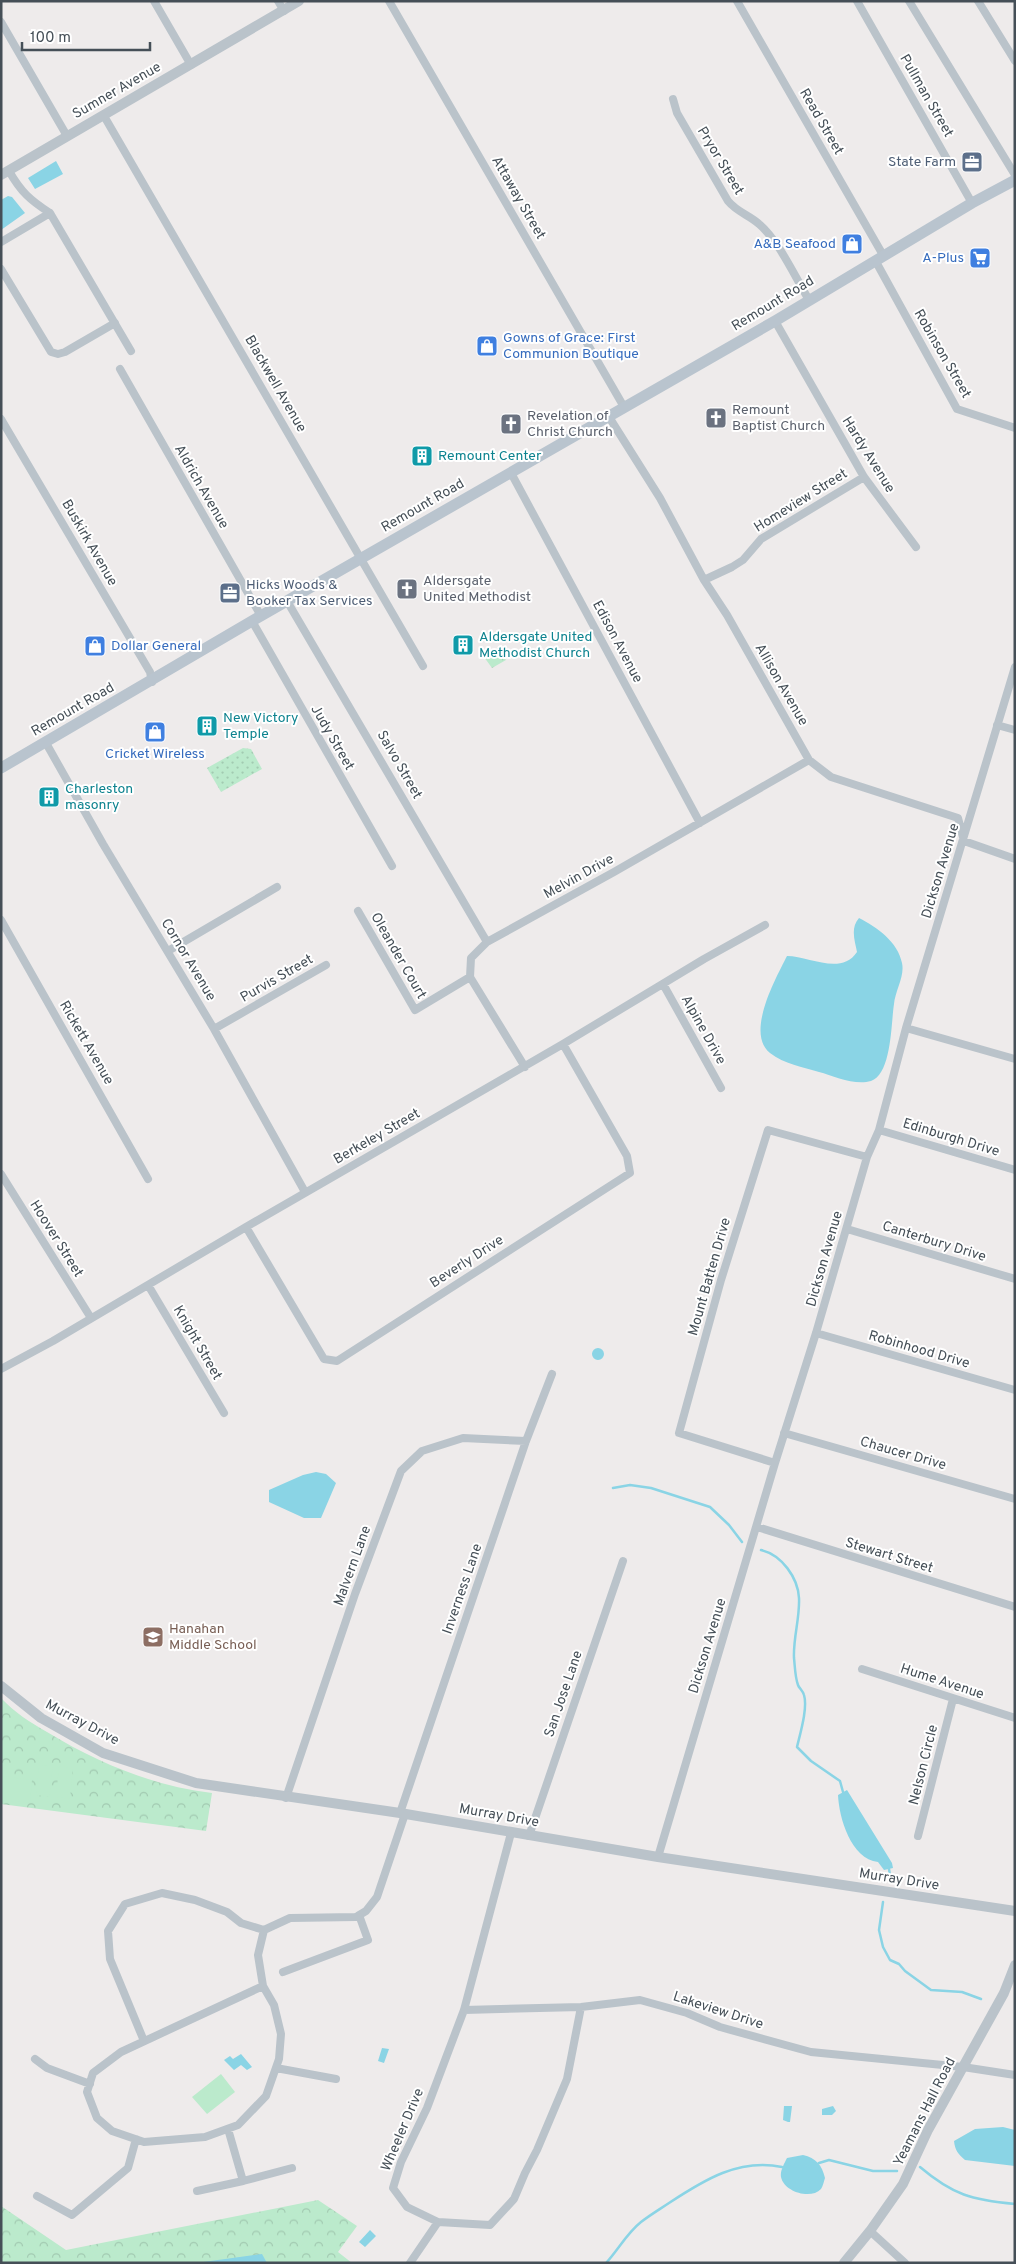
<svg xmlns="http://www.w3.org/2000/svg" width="1016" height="2264" viewBox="0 0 1016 2264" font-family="Overpass,sans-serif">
<defs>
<pattern id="grass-dots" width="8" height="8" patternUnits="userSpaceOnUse" patternTransform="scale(1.25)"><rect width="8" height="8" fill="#bbeacc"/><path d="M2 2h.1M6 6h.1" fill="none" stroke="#a2cab1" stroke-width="1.8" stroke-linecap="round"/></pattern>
<pattern id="forest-crowns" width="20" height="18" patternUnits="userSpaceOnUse" patternTransform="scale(1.25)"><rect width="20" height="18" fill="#bbeacc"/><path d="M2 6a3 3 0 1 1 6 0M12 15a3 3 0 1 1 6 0" fill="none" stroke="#a2cab1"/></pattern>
</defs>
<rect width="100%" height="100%" fill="#eeebeb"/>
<path fill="url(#grass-dots)" d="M 243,748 L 251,749 L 262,769 L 221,792 L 207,768 Z"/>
<path fill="url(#forest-crowns)" d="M 498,648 L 506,660 L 492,668 L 484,657 Z
M 1,1698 C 14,1712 31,1723 47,1732 C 98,1763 153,1786 212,1793 L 206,1831 L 1,1804 Z
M 318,2200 L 357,2226 L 338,2252 L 352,2263 L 1,2263 L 1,2206 L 66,2250 Z"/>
<path fill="#bbeacc" d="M 39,1765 L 53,1766 L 49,1797 L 36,1795 Z
M 59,1766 L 73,1768 L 70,1799 L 56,1797 Z
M 1,1776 L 32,1780 L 30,1803 L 1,1800 Z
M 221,2074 L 235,2092 L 207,2114 L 192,2097 Z"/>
<path fill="#8ad4e5" d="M 56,161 L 63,174 L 35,189 L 28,178 Z
M 8,196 L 12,197 L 25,213 L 1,230 L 1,200 Z
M 859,918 C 877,927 898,942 902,963 C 905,976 895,991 894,1004 C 891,1022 892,1074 871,1081 C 855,1086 834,1076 819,1072 C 803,1067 784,1064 770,1053 C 745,1033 776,978 787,956 C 809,956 841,976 857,952 C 855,941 850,928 859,918 Z
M592 1354a6 6 0 1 1 12 0a6 6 0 1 1-12 0Z
M 316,1472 L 326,1474 L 336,1483 L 321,1518 L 304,1518 L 269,1502 L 269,1490 L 303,1475 Z
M 847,1790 L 892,1863 L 893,1868 L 884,1870 L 878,1862 C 851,1859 839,1818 838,1795 Z
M 382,2048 L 389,2049 L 384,2063 L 378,2061 Z
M 241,2054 L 252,2067 L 247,2070 L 241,2065 L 234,2070 L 224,2060 L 230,2056 L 233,2059 Z
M 784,2106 L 792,2106 L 790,2122 L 788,2122 L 783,2120 Z
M 833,2106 L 836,2111 L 832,2115 L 822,2115 L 822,2109 Z
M 1003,2127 L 1015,2130 L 1015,2166 L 965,2160 C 958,2154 955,2150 954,2141 L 975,2129 Z
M 803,2155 C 816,2158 822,2165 825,2178 C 824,2181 823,2186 821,2189 C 811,2200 784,2192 781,2177 C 780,2171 784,2164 787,2158 Z
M 370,2230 L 376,2236 L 365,2247 L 359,2242 Z
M 262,2254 L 267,2263 L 196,2263 Z"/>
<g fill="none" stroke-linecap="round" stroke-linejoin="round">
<path stroke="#8ad4e5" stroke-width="2.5" d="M 613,1488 L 630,1485 L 651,1488 L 710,1507 L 729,1525 L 742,1542
M 761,1550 C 782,1555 798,1578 799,1598 C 800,1618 793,1638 794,1658 C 795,1667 795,1677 798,1685 C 799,1688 803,1691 804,1695 C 808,1708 800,1734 797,1747 L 811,1761 L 840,1781 L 843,1792
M 889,1869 L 890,1876
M 883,1902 L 879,1930 L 883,1947 L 890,1960 L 899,1964 L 905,1971 L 931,1990 L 962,1992 L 981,1999
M 819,2163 L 829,2160 L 873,2171 L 897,2171
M 920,2167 C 953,2195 972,2200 1015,2204
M 606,2263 C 618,2250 627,2233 641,2222 C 650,2215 660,2209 669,2203 C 704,2180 739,2158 782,2167"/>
<path stroke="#bac3ca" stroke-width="8" d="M 154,1 L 191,65
M 278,1 L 284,11
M 389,1 L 624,407
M 737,1 L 883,255
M 857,1 L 972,203
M 909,1 L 1015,175
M 978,1 L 1015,61
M 1,22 L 67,136
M 673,99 L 677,113 L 728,201 C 737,212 749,215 759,224 C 779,241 795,277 809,300
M 104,116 L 423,666
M 9,171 C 21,192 30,200 50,213 L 131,351
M 1,242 L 50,213
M 875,260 L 957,409 L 1015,428
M 1,269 L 51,352 L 58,354 L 65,352 L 115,323
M 775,321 L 864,477 L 916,547
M 120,369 L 261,616
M 609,417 L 660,498 L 704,580 L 727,615 L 809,760 L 831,777 L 958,818 L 964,841 L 1015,859
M 1,419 L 150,672 L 152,682
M 511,473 L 700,823
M 704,580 L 732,567 L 743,560 L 761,539 L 864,477
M 287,601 L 487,942
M 252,621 L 392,866
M 997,725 L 1015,730
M 46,743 L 103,844 L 214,1029 L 305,1192
M 358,911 L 415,1010 L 470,977
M 1,920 L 148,1179
M 168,951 L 277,887
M 663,984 L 721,1088
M 906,1028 L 1015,1059
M 214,1029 L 326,965
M 525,1067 L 470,977 L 471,958 L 487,942 L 614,872 L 809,760
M 879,1130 L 1015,1170
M 1,1174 L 91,1318
M 246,1227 L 324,1359 L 337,1361 L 630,1173 L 627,1156 L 563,1044
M 847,1229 L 1015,1279
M 148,1285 L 224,1413
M 816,1333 L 1015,1390
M 1,1369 L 53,1341 L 246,1227 L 563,1044 L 704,959 L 765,925
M 784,1433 L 1015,1499
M 775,1463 L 679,1433 L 721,1280 L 768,1130 L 867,1157
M 757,1527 L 1015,1607
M 862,1669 L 1015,1718
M 286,1798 L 355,1594 L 401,1471 L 422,1451 L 463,1438 L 526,1441
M 400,1813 L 526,1441 L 552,1374
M 511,1833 L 464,2010 L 427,2108 L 401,2162 L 393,2188 L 407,2207 L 438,2222 L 490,2225 L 514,2199 L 525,2173 L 537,2150 L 567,2079 L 581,2007
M 529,1836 L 623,1561
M 918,1836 L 953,1699
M 658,1857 L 775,1463 L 816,1333 L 867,1157 L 879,1130 L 906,1028 L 1015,667
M 283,1972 L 368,1940 L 359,1915
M 263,1986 L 274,2005 L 281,2034 L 279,2059 L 266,2096 L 238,2125 L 205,2137 L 144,2142 L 112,2131 L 97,2118 L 87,2092 L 93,2073 L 121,2052 Z
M 263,1986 L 258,1955 L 264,1930
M 464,2010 L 581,2007 L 640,2000 L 687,2013 L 720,2027 L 811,2052 L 963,2067 L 1015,2075
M 144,2041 L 110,1959 L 108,1931 L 125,1904 L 162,1893 L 195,1900 L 227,1912 L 241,1923 L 264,1930 L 290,1918 L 356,1917 L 366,1911 L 377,1897 L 405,1814
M 35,2059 L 47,2068 L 90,2084
M 276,2068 L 336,2079
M 243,2181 L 292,2168
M 197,2191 L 243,2181 L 228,2129
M 37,2196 L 72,2215 L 128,2168 L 136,2139
M 870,2231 L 905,2263
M 410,2263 L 438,2222"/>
<path stroke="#bac3ca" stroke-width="10" d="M 1,175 L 299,1
M 1,1686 L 41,1718 L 103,1753 L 196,1783 L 400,1813 L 658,1857 L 1015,1911
M 844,2263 L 870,2231 L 903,2184 L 928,2130 L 1004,1993 L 1015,1965"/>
<path stroke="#b9c4ce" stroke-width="11" d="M 1,768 L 252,621 L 775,321 L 972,203 L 1015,180"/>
</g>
<defs>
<g id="office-square" transform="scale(1.125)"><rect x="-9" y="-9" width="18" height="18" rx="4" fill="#5c6f8a" stroke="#fff"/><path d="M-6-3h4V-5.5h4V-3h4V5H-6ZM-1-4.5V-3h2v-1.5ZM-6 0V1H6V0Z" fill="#fff"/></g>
<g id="shop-square" transform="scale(1.125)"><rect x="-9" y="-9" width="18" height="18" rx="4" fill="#3f7fe0" stroke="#fff"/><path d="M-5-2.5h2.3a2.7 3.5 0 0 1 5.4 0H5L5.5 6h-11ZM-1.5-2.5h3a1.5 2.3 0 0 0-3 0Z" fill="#fff"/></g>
<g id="supermarket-square" transform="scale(1.125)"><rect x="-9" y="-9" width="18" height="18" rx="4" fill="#3f7fe0" stroke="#fff"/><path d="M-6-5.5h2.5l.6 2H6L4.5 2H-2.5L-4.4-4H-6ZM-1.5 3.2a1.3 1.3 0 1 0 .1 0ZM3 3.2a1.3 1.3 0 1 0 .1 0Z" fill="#fff"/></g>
<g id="church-square" transform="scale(1.125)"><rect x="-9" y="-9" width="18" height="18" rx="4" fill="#6b7280" stroke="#fff"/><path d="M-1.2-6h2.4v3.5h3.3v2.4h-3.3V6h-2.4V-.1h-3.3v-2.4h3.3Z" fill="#fff"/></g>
<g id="building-square" transform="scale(1.125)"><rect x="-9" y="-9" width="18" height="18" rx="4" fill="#0f9aa8" stroke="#fff"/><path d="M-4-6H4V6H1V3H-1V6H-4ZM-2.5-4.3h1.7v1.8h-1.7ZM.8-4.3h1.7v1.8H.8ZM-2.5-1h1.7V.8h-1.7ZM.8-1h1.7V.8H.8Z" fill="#fff"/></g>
<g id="school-square" transform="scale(1.125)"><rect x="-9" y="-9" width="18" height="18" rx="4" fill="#8d6e63" stroke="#fff"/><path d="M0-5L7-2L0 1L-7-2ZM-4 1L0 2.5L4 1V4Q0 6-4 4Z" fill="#fff"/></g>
</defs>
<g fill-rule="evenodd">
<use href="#office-square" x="972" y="162"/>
<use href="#shop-square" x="852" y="244"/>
<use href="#supermarket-square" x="980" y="258"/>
<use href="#shop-square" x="487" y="346"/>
<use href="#church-square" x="716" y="418"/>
<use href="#church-square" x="511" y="424"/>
<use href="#building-square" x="422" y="456"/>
<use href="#church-square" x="407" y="589"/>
<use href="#office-square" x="230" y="593"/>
<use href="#building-square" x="463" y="645"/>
<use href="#shop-square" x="95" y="646"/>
<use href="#building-square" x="207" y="726"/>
<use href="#shop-square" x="155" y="732"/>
<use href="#building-square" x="49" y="797"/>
<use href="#school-square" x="153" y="1637"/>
</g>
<g text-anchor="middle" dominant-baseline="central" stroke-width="4" stroke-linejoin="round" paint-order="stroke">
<g font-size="14" fill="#454f57" stroke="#fff">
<text transform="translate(117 91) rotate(-30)">Sumner Avenue</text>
<text transform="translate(926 96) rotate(60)">Pullman Street</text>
<text transform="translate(821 122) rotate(60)">Read Street</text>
<text transform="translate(720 161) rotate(59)">Pryor Street</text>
<text transform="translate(518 198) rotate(60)">Attaway Street</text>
<text transform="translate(773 304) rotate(-31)">Remount Road</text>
<text transform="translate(942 354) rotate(60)">Robinson Street</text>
<text transform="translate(275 384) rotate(60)">Blackwell Avenue</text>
<text transform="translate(868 455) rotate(58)">Hardy Avenue</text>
<text transform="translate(201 487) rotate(60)">Aldrich Avenue</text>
<text transform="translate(801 501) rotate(-32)">Homeview Street</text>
<text transform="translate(423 506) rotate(-30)">Remount Road</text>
<text transform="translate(89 543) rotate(60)">Buskirk Avenue</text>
<text transform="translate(617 642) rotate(62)">Edison Avenue</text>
<text transform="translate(781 685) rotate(60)">Allison Avenue</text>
<text transform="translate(73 710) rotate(-30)">Remount Road</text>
<text transform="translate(332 738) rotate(60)">Judy Street</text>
<text transform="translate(399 765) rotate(60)">Salvo Street</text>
<text transform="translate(941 871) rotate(-73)">Dickson Avenue</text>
<text transform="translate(579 877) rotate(-29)">Melvin Drive</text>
<text transform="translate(398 956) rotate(60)">Oleander Court</text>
<text transform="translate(188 960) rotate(59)">Cornor Avenue</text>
<text transform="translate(277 979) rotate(-30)">Purvis Street</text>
<text transform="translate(703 1030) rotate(61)">Alpine Drive</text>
<text transform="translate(86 1043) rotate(60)">Rickett Avenue</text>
<text transform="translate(377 1137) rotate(-30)">Berkeley Street</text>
<text transform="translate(951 1138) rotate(17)">Edinburgh Drive</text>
<text transform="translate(56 1239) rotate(58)">Hoover Street</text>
<text transform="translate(934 1242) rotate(17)">Canterbury Drive</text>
<text transform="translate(825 1259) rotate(-74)">Dickson Avenue</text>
<text transform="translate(467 1262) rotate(-33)">Beverly Drive</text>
<text transform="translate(710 1277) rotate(-74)">Mount Batten Drive</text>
<text transform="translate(197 1343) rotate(60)">Knight Street</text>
<text transform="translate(919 1350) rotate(16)">Robinhood Drive</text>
<text transform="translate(903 1454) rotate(16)">Chaucer Drive</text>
<text transform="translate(889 1556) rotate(17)">Stewart Street</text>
<text transform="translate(353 1566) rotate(-70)">Malvern Lane</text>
<text transform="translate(463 1589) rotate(-71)">Inverness Lane</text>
<text transform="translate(708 1646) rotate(-73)">Dickson Avenue</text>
<text transform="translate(942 1682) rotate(18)">Hume Avenue</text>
<text transform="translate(564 1694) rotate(-71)">San Jose Lane</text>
<text transform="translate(82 1723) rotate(28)">Murray Drive</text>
<text transform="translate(924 1765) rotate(-76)">Nelson Circle</text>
<text transform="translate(499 1816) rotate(10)">Murray Drive</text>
<text transform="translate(899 1880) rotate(9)">Murray Drive</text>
<text transform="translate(718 2011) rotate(18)">Lakeview Drive</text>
<text transform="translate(925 2112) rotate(-63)">Yeamans Hall Road</text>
<text transform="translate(403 2130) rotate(-67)">Wheeler Drive</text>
</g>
<g font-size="14" fill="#4e5e75" stroke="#fff" text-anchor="end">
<text x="956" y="162">State Farm</text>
<text x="246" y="585" text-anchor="start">Hicks Woods &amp;<tspan x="246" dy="16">Booker Tax Services</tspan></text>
</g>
<g font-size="14" fill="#366cbe" stroke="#fff" text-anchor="end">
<text x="836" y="244">A&amp;B Seafood</text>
<text x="964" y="258">A-Plus</text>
<text x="503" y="338" text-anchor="start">Gowns of Grace: First<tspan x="503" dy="16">Communion Boutique</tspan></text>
<text x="111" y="646" text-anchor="start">Dollar General</text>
<text x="155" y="754" text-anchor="middle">Cricket Wireless</text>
</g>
<g font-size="14" fill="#5b616d" stroke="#fff" text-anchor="start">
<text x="732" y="410">Remount<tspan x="732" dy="16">Baptist Church</tspan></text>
<text x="527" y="416">Revelation of<tspan x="527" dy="16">Christ Church</tspan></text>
<text x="423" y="581">Aldersgate<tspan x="423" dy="16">United Methodist</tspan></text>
</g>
<g font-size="14" fill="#0d838f" stroke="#fff" text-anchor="start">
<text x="438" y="456">Remount Center</text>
<text x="479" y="637">Aldersgate United<tspan x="479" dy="16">Methodist Church</tspan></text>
<text x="223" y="718">New Victory<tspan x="223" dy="16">Temple</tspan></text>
<text x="65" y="789">Charleston<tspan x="65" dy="16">masonry</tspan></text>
</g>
<g font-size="14" fill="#785e54" stroke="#fff" text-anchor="start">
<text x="169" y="1629">Hanahan<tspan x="169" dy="16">Middle School</tspan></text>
</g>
</g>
<rect width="1016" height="2264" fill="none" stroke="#454f57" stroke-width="5"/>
<path d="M22 42v8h128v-8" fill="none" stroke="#454f57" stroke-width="2.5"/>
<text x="30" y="42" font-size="15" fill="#454f57" stroke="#ffffff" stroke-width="4" paint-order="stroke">100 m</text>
</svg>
